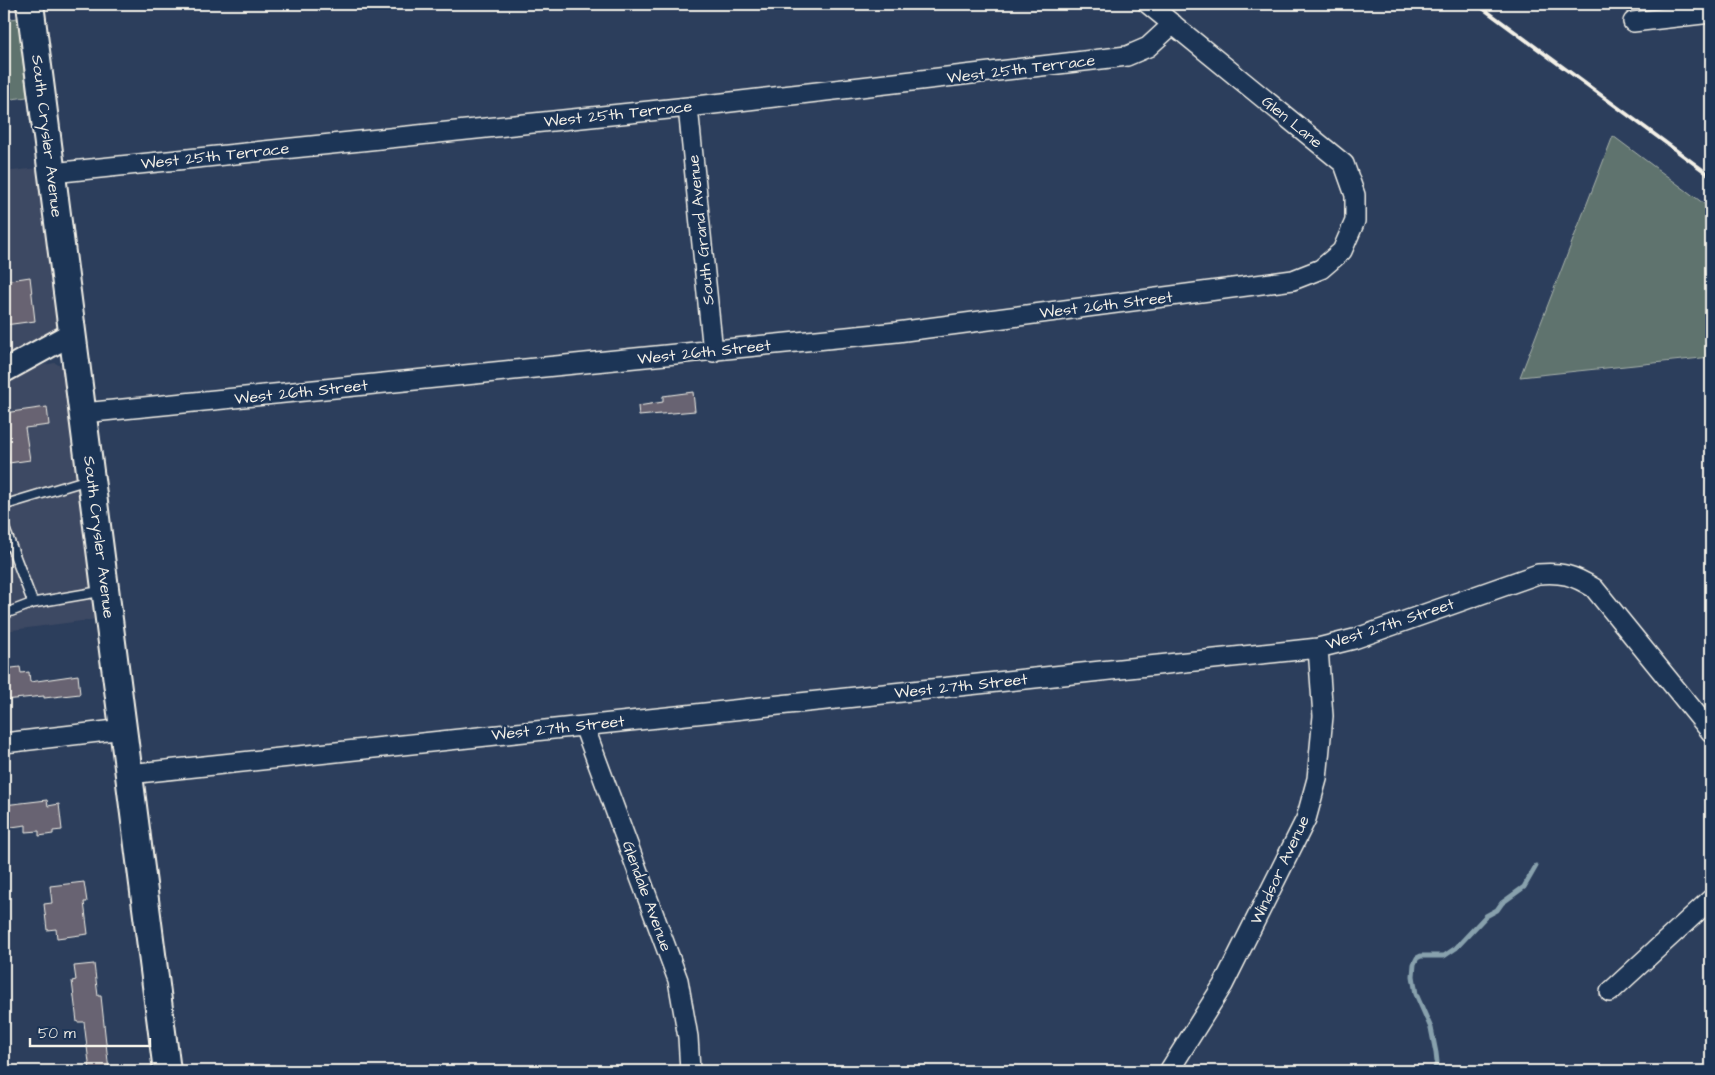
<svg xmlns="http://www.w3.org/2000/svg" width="1715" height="1075" viewBox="0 0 1715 1075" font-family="'Architects Daughter',sans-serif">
<rect width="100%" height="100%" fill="#2c3e5c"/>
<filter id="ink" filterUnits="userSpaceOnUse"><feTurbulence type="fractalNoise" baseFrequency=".02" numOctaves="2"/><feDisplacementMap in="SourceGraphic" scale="10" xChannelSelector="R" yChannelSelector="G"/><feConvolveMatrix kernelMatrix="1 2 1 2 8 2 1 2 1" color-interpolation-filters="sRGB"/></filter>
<g filter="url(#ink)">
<path fill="#3e4963" d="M 39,168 L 58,319 L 55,329 L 51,333 L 4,360 L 4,172 Z
M 55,363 L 66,369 L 97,619 L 4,631 L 4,383 L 34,367 Z"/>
<path fill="#5e736e" stroke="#a9b2ab" d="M 18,18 L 27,97 L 4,100 L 4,20 Z
M 1613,136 L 1711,209 L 1711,357 L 1520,377 Z"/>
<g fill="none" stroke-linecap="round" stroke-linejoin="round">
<path stroke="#88a1ad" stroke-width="5" d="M 1434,1071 L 1437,1062 L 1436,1053 L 1431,1028 L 1416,994 L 1413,976 L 1414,964 L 1417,958 L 1421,956 L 1444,956 L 1456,948 L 1486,916 L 1497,910 L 1502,903 L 1524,887 L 1536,866"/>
</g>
<path fill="#676472" stroke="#f4f1e8" d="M 30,277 L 35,321 L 5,325 L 4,281 Z
M 693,392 L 695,411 L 639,416 L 638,406 L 663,402 L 663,396 Z
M 47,407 L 49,425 L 25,428 L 30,460 L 9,463 L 4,413 Z
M 20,667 L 21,673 L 29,672 L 30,682 L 78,675 L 80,694 L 44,698 L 44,696 L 4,700 L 4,669 Z
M 47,800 L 48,806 L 59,804 L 62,830 L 53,831 L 53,834 L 39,836 L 39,831 L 26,832 L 26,825 L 4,828 L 4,805 Z
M 84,882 L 87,902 L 84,902 L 88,934 L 57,938 L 56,929 L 47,930 L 44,904 L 52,903 L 50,886 Z
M 94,964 L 98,996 L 101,996 L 109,1071 L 90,1071 L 84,1022 L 77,1022 L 72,981 L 76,980 L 74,966 Z"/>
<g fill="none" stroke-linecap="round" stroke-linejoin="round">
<g stroke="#f4f1e8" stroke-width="12">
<path id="service" d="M 4,505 L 90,479
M 4,527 L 33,603
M 4,614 L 33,603 L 103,591"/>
</g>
<g stroke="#f4f1e8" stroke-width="22">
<path id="minor" d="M 1633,22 L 1711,13
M 688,107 L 713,352
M 52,173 L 688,107 L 1127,56 L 1148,47 L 1173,24
M 83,413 L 897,332 L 1293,280 L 1321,269 L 1342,251 L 1355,221 L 1355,195 L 1344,164 L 1148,4
M 584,726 L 678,980 L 688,1037 L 690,1071
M 4,743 L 124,729
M 129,774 L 1318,648 L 1354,639 L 1538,574 C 1562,572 1573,575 1594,588 L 1711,732
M 1610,992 L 1711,899
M 1169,1071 L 1223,985 L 1306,819 L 1317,779 L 1323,716 L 1318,648"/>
</g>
<g stroke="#f4f1e8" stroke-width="26">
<path id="tertiary" d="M 4,371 L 73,333"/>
</g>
<g stroke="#f4f1e8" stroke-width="30">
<path id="secondary" d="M 30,4 L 167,1071"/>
</g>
<use href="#service" stroke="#1d3557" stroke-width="9"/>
<use href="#minor" stroke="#1d3557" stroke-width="19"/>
<use href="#tertiary" stroke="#1d3557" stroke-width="22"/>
<use href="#secondary" stroke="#1d3557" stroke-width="26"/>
<path stroke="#f4f1e8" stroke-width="4" d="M 1477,4 L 1711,176"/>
</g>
</g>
<g text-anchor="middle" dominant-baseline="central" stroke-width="4.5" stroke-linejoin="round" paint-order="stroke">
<g font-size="16" fill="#f4f1e8" stroke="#1d3557">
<text transform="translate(1021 69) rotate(-7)">West 25th Terrace</text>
<text transform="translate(618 114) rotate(-6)">West 25th Terrace</text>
<text transform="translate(1292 122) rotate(39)">Glen Lane</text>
<text transform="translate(47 136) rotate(83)">South Crysler Avenue</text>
<text transform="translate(215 156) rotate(-6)">West 25th Terrace</text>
<text transform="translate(701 230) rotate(-96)">South Grand Avenue</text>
<text transform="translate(1106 305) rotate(-7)">West 26th Street</text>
<text transform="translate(704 352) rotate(-6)">West 26th Street</text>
<text transform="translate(301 392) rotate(-6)">West 26th Street</text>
<text transform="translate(99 537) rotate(83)">South Crysler Avenue</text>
<text transform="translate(1390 624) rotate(-18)">West 27th Street</text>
<text transform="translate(961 686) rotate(-6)">West 27th Street</text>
<text transform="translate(558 728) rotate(-6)">West 27th Street</text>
<text transform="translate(1280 870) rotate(-65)">Windsor Avenue</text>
<text transform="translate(647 896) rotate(70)">Glendale Avenue</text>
</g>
</g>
<rect width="1715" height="1075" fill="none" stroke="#1d3557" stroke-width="20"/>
<rect x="10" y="10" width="1695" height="1055" fill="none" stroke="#f4f1e8" stroke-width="2" filter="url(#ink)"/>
<path d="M30 1038v8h120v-8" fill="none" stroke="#f4f1e8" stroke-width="2.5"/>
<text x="38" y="1038" font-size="15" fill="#f4f1e8" stroke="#1d3557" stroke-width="4" paint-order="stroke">50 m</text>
</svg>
